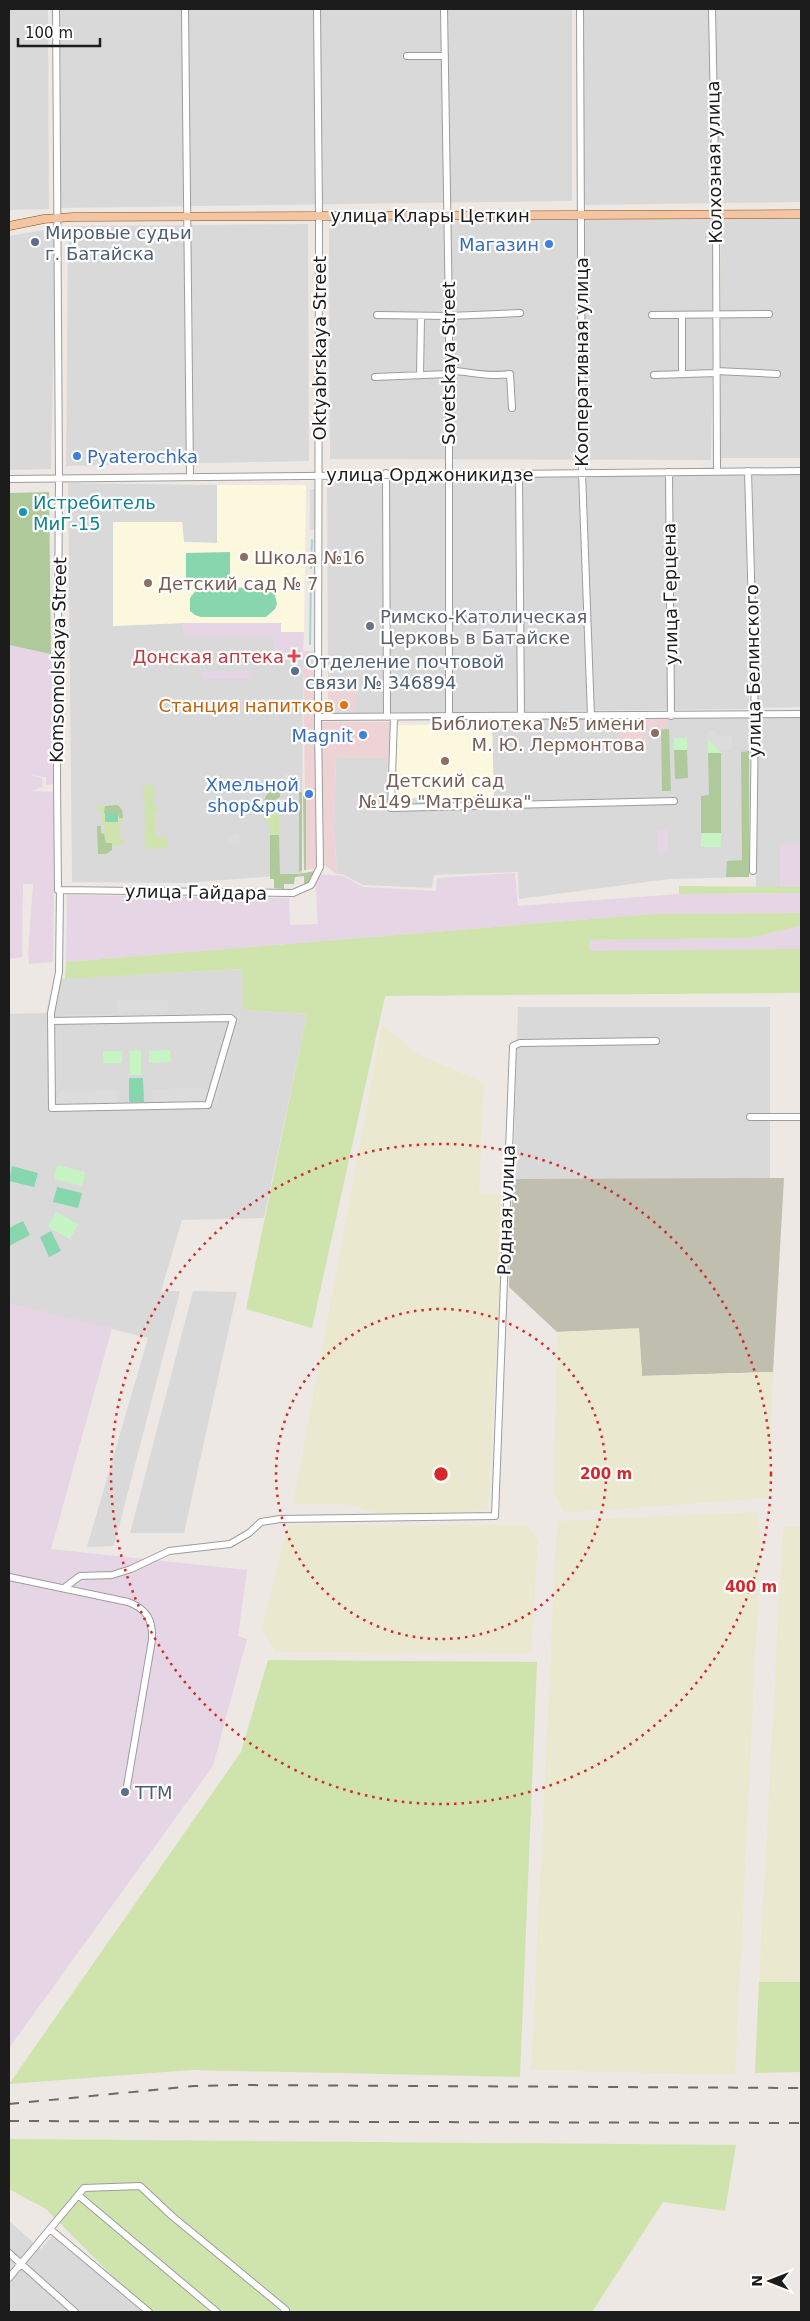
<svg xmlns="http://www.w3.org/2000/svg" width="810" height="2321" viewBox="0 0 810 2321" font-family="'DejaVu Sans',sans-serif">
<rect width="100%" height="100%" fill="#ede8e3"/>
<path fill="#dad9da" d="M 9,9 L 48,9 L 49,209 L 9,210 Z
M 59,9 L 572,9 L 572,201 L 61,208 Z
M 581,9 L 801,9 L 801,202 L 582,205 Z
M 715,216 L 711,460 L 330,459 L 329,219 Z
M 721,218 L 801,218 L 801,458 L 721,458 Z
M 308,224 L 309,461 L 66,466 L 68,226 Z
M 56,228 L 51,469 L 9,470 L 9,236 Z
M 752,469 L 801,470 L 801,707 L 757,708 Z
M 745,470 L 749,709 L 356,713 L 356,685 L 328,685 L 327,480 Z
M 68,483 L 217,485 L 217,543 L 184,542 L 182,522 L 113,626 L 183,623 L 185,637 L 273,637 L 275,651 L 303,651 L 302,874 L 185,883 L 72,882 Z
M 801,716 L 801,843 L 780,843 L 780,887 L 756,887 L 757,717 Z
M 667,717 L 750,717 L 749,877 L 669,879 L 519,899 L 518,872 L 434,875 L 432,888 L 363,885 L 342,874 L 337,874 L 334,829 L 336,757 L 388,758 L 387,799 L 493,796 L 492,724 L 523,725 L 523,728 L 538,728 L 538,720 L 620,719 L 620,743 L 647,743 L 648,728 Z
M 243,969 L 244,1010 L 307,1014 L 264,1218 L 182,1220 L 161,1291 L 180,1291 L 114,1546 L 87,1547 L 148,1338 L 9,1303 L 9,1014 L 46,1013 L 55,979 Z
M 518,1007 L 770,1007 L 770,1179 L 513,1179 Z
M 193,1291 L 237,1292 L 184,1533 L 130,1533 Z
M 9,2221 L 41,2249 L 52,2236 L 143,2312 L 9,2312 Z"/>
<path fill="#edd3d6" d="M 303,651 L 314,651 L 316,868 L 306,870 Z
M 328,685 L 357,685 L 356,710 L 328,710 Z
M 667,717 L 667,728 L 648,728 L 648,743 L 620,743 L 620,726 L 642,725 L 642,718 Z
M 321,722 L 391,722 L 390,746 L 388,758 L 336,757 L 334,829 L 337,874 L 323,864 Z"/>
<path fill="#e5d5e5" d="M 183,623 L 281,623 L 281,632 L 304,632 L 303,651 L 275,651 L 273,637 L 185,637 Z
M 9,645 L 51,654 L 53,784 L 46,785 L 46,777 L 30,775 L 42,778 L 43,787 L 31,791 L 55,792 L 53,962 L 29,964 L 28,954 L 33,884 L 23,884 L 22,957 L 9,959 Z
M 251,671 L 251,679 L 203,679 L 203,672 Z
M 657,829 L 668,829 L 668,852 L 657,853 Z
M 780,843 L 801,843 L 801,887 L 780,887 Z
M 515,873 L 518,906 L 679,894 L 801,893 L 801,913 L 653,914 L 66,962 L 67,895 L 289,898 L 290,925 L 318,924 L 315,874 L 343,876 L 363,887 L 436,891 L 437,878 Z
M 801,926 L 801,949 L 589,952 L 589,940 L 749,938 Z
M 9,1303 L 112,1328 L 51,1549 L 247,1570 L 238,1636 L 247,1639 L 213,1766 L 9,2048 Z"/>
<path fill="#fcf8dd" d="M 217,485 L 306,485 L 304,632 L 281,632 L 281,623 L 183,623 L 113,626 L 113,522 L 182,522 L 184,542 L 217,543 Z
M 492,724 L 494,796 L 397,798 L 395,725 Z"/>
<path fill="#c0beaf" d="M 784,1178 L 773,1372 L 642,1376 L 639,1329 L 557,1332 L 509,1287 L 513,1179 Z"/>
<path fill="#eae9d0" d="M 382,1026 L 420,1055 L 484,1083 L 479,1194 L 504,1195 L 488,1508 L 470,1513 L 424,1518 L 378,1513 L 346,1504 L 293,1504 Z
M 639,1328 L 642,1376 L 773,1372 L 769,1498 L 564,1513 L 554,1493 L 557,1332 Z
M 756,1512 L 761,1537 L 735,2075 L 531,2070 L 557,1521 Z
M 288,1525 L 526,1525 L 538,1540 L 531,1653 L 275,1652 L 262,1628 Z
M 783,1527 L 801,1527 L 801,1982 L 759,1982 Z"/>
<path fill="#cfe3ad" d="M 143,785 L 145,785 L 147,849 L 145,849 Z
M 146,785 L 153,785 L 154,807 L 160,807 L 160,810 L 155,810 L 155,837 L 168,837 L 168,848 L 148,849 Z
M 279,801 L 279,835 L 270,835 L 270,822 L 264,821 L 264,810 Z
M 98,806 L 105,806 L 105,822 L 118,822 L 119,818 L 123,818 L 123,821 L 119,821 L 120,839 L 124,839 L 124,845 L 112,846 L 112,843 L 106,843 L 104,836 L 105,826 L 101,826 L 101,811 L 96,811 Z
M 679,886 L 801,887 L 801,893 L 679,894 Z
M 801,913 L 801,926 L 749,938 L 589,940 L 589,951 L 801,949 L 801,993 L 385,996 L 312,1328 L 246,1309 L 307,1014 L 243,1010 L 242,969 L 65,979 L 66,962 L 653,914 Z
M 268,1660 L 537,1662 L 520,2077 L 191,2070 L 9,2084 L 241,1752 Z
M 759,1982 L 801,1982 L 801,2072 L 755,2073 Z
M 9,2139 L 736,2145 L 725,2211 L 663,2202 L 592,2312 L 148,2312 L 46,2209 L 9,2189 Z"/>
<path fill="#afc99b" d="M 49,492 L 51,654 L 9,645 L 9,493 Z
M 669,729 L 671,791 L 662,791 L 661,730 Z
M 674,750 L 687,750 L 688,778 L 675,779 Z
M 749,751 L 749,877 L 726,877 L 727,861 L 742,860 L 741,752 Z
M 708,753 L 721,753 L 721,833 L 701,833 L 701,796 L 709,795 Z
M 280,785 L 280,797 L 264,806 C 264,794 269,790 280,785 Z
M 299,792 L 302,792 L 302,871 L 299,872 Z
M 303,796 L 306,796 L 306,870 L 304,870 Z
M 118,805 L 122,810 L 123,818 L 119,818 L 118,813 L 104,813 L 105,806 Z
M 97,826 L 101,826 L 101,833 L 104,834 L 106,843 L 112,843 L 112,850 L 106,854 L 98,854 Z
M 270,835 L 279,835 L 280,874 L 299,874 L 315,871 C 313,878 311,882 304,884 L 304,876 L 295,877 L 294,884 L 284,884 L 284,889 L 274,888 L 274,879 L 270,879 Z"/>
<path fill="#c6f4c3" d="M 674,738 L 687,738 L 687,750 L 674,750 Z
M 708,739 L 721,753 L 708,753 Z
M 701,833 L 721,833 L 721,847 L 701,847 Z
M 141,1050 L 141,1075 L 130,1075 L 130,1051 Z
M 170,1050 L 171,1062 L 149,1063 L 149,1051 Z
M 103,1051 L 122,1051 L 122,1063 L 103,1063 Z
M 57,1165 L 85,1172 L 82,1186 L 54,1179 Z
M 56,1212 L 78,1224 L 70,1239 L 48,1227 Z"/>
<path fill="#87d6ad" d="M 230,552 L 230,578 L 186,579 L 186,553 Z
M 266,587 L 275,595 L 277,604 L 275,609 L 266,617 L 201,617 L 195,615 L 190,611 L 190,598 L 197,589 Z
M 105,813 L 118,813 L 118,822 L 105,822 Z
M 129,1078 L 143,1078 L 144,1102 L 129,1102 Z
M 12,1166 L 38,1173 L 34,1187 L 9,1181 Z
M 57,1187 L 82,1193 L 78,1208 L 53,1202 Z
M 23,1221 L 30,1235 L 9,1246 L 9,1228 Z
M 51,1231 L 61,1251 L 49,1257 L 40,1237 Z"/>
<path fill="#dcdcdc" d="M 310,489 L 316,489 L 316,530 L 310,530 Z
M 328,710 L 356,710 L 356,713 L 328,714 Z
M 708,730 L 712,730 L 718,735 L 732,736 L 732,750 L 721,750 L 721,753 L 708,739 Z
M 284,774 L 301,774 L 301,780 L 284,780 Z
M 239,834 L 240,845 L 228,845 L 228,835 Z
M 117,1000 L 168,1000 L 168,1011 L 117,1012 Z
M 235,1013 L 235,1016 L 121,1018 L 120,1015 Z
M 237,1014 L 240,1015 L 215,1106 L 211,1105 Z
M 63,1015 L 115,1015 L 115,1018 L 63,1019 Z
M 53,1031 L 57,1031 L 58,1091 L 54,1091 Z
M 208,1088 L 208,1104 L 153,1105 L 152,1089 Z
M 119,1090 L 119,1106 L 55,1107 L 54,1098 L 58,1098 L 58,1091 Z"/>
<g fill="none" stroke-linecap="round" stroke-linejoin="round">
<path stroke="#a7d3d7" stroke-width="2" d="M 311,568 L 312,540
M 310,644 L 311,577"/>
<g stroke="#9d9d9d" stroke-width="8">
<path id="minor" d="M 56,9 L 59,478 L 57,780 L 58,890 L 293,893 L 311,885 L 320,867 L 318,723 L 319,215 L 317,9
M 185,9 L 190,476
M 444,9 L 449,316 L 449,718
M 580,9 L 582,472 L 591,716
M 712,9 L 716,214 L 717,471
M 407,56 L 445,56
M 377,315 L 449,316 L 520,313
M 652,315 L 769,314
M 682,315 L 682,374
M 448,370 C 469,372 489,377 510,374 L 512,408
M 716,371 L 777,374
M 420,375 L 421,316
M 654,375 L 716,373
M 375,377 L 448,374
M 748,471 L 755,715 L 753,871
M 669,472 L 671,716
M 386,473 L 387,717
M 519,473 L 521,717
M 9,479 L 801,471
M 318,717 L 801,714
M 394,717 L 391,808 L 674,801
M 51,1021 L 231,1018 L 233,1020 L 208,1105 L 52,1108 L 51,1013 L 59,972 L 60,890
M 750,1117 L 801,1117
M 9,1577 L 128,1602 C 147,1609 153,1620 152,1640 L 126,1792
M 64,1588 L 80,1576 L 112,1575 L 131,1569 L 169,1551 L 230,1544 L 249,1533 L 261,1522 L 280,1519 L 495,1516 L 513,1046 L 520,1043 L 656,1041
M 78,2195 L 217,2312
M 50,2229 L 149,2312
M 9,2253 L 75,2312
M 9,2278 L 84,2188 L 140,2186 L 172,2216 L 286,2310 L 284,2312"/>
</g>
<g stroke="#884f0d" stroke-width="9">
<path id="major" d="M 9,226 L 44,219 L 73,217 L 801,214"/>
</g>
<use href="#minor" stroke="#fff" stroke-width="6"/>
<use href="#major" stroke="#f3c5a2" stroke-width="8"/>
<path stroke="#6a6a6a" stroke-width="2" stroke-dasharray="10 10" stroke-linecap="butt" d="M 9,2104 L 194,2086 L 234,2085 L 801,2088
M 9,2121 L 801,2123"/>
</g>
<g fill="none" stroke="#d62828" stroke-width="2.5" stroke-dasharray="2.5 5">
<circle cx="441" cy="1474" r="165"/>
<circle cx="441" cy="1474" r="330"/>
</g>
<g fill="#5c6f8a" stroke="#fff" stroke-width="2">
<circle cx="35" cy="242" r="5"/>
<circle cx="295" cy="671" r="5"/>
<circle cx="125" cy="1792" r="5"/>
</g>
<g fill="#3f7fe0" stroke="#fff" stroke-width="2">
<circle cx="549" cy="244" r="5"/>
<circle cx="77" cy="456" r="5"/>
<circle cx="363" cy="735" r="5"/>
<circle cx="309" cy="794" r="5"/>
</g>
<circle fill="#0f9aa8" stroke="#fff" stroke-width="2" cx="23" cy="512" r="5"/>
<g fill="#8d6e63" stroke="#fff" stroke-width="2">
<circle cx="244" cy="557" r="5"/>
<circle cx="148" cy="583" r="5"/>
<circle cx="655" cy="733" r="5"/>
<circle cx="445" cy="761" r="5"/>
</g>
<circle fill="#6b7280" stroke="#fff" stroke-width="2" cx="370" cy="626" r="5"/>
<path fill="#e0444e" stroke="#fff" stroke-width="2" d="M291.5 648.5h5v5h5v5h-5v5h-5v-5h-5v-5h5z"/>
<circle fill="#e8710a" stroke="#fff" stroke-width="2" cx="344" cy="705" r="5"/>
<g text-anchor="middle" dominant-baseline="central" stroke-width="4.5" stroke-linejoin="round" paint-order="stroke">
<g font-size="18" fill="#1c1c1c" stroke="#fff">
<text transform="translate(714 162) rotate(-91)">Колхозная улица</text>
<text x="430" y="215">улица Клары Цеткин</text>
<text transform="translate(319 348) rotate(-90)">Oktyabrskaya Street</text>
<text transform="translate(581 362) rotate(-90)">Кооперативная улица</text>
<text transform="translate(448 363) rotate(-90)">Sovetskaya Street</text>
<text x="430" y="474">улица Орджоникидзе</text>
<text transform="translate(670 594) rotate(-91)">улица Герцена</text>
<text transform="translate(58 660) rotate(-89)">Komsomolskaya Street</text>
<text transform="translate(753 671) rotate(-91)">улица Белинского</text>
<text transform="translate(196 892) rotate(1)">улица Гайдара</text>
<text transform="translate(506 1210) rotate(-88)">Родная улица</text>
</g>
<g font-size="18" fill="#4e5e75" stroke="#fff" text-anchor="start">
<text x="45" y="232">Мировые судьи<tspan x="45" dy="21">г. Батайска</tspan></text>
<text x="305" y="661">Отделение почтовой<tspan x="305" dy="21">связи № 346894</tspan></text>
<text x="135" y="1792">ТТМ</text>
</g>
<g font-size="18" fill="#366cbe" stroke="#fff" text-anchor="end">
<text x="539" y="244">Магазин</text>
<text x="87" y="456" text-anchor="start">Pyaterochka</text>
<text x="353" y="735">Magnit</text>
<text x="299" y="784">Хмельной<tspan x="299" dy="21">shop&amp;pub</tspan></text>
</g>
<g font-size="18" fill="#0d838f" stroke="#fff" text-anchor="start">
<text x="33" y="502">Истребитель<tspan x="33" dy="21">МиГ-15</tspan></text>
</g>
<g font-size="18" fill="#785e54" stroke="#fff" text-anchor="start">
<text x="254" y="557">Школа №16</text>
<text x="158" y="583">Детский сад № 7</text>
<text x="645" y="723" text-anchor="end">Библиотека №5 имени<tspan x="645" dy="21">М. Ю. Лермонтова</tspan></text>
<text x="445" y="780" text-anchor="middle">Детский сад<tspan x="445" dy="21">№149 "Матрёшка"</tspan></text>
</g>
<g font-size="18" fill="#5b616d" stroke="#fff" text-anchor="start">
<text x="380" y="616">Римско-Католическая<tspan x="380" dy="21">Церковь в Батайске</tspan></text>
</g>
<g font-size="18" fill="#be3a42" stroke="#fff" text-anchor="end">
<text x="284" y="656">Донская аптека</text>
</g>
<g font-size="18" fill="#c56008" stroke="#fff" text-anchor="end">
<text x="334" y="705">Станция напитков</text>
</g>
</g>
<circle cx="441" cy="1474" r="8" fill="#d62828" stroke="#fff" stroke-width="2.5"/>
<g font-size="15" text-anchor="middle" font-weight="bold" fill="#d62828" stroke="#fff" stroke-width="4.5" stroke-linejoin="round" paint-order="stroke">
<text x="606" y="1479">200 m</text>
<text x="751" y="1592">400 m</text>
</g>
<rect width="810" height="2321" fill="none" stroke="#1c1c1c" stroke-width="20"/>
<g transform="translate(770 2281) rotate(270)" stroke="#ffffff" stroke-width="4" paint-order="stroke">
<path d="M0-4L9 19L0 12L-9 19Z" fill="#1c1c1c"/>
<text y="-8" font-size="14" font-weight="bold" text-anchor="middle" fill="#1c1c1c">N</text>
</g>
<path d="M18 38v8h82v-8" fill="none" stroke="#1c1c1c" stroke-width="2.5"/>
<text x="25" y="38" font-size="15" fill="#1c1c1c" stroke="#ffffff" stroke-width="4" paint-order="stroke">100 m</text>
</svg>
